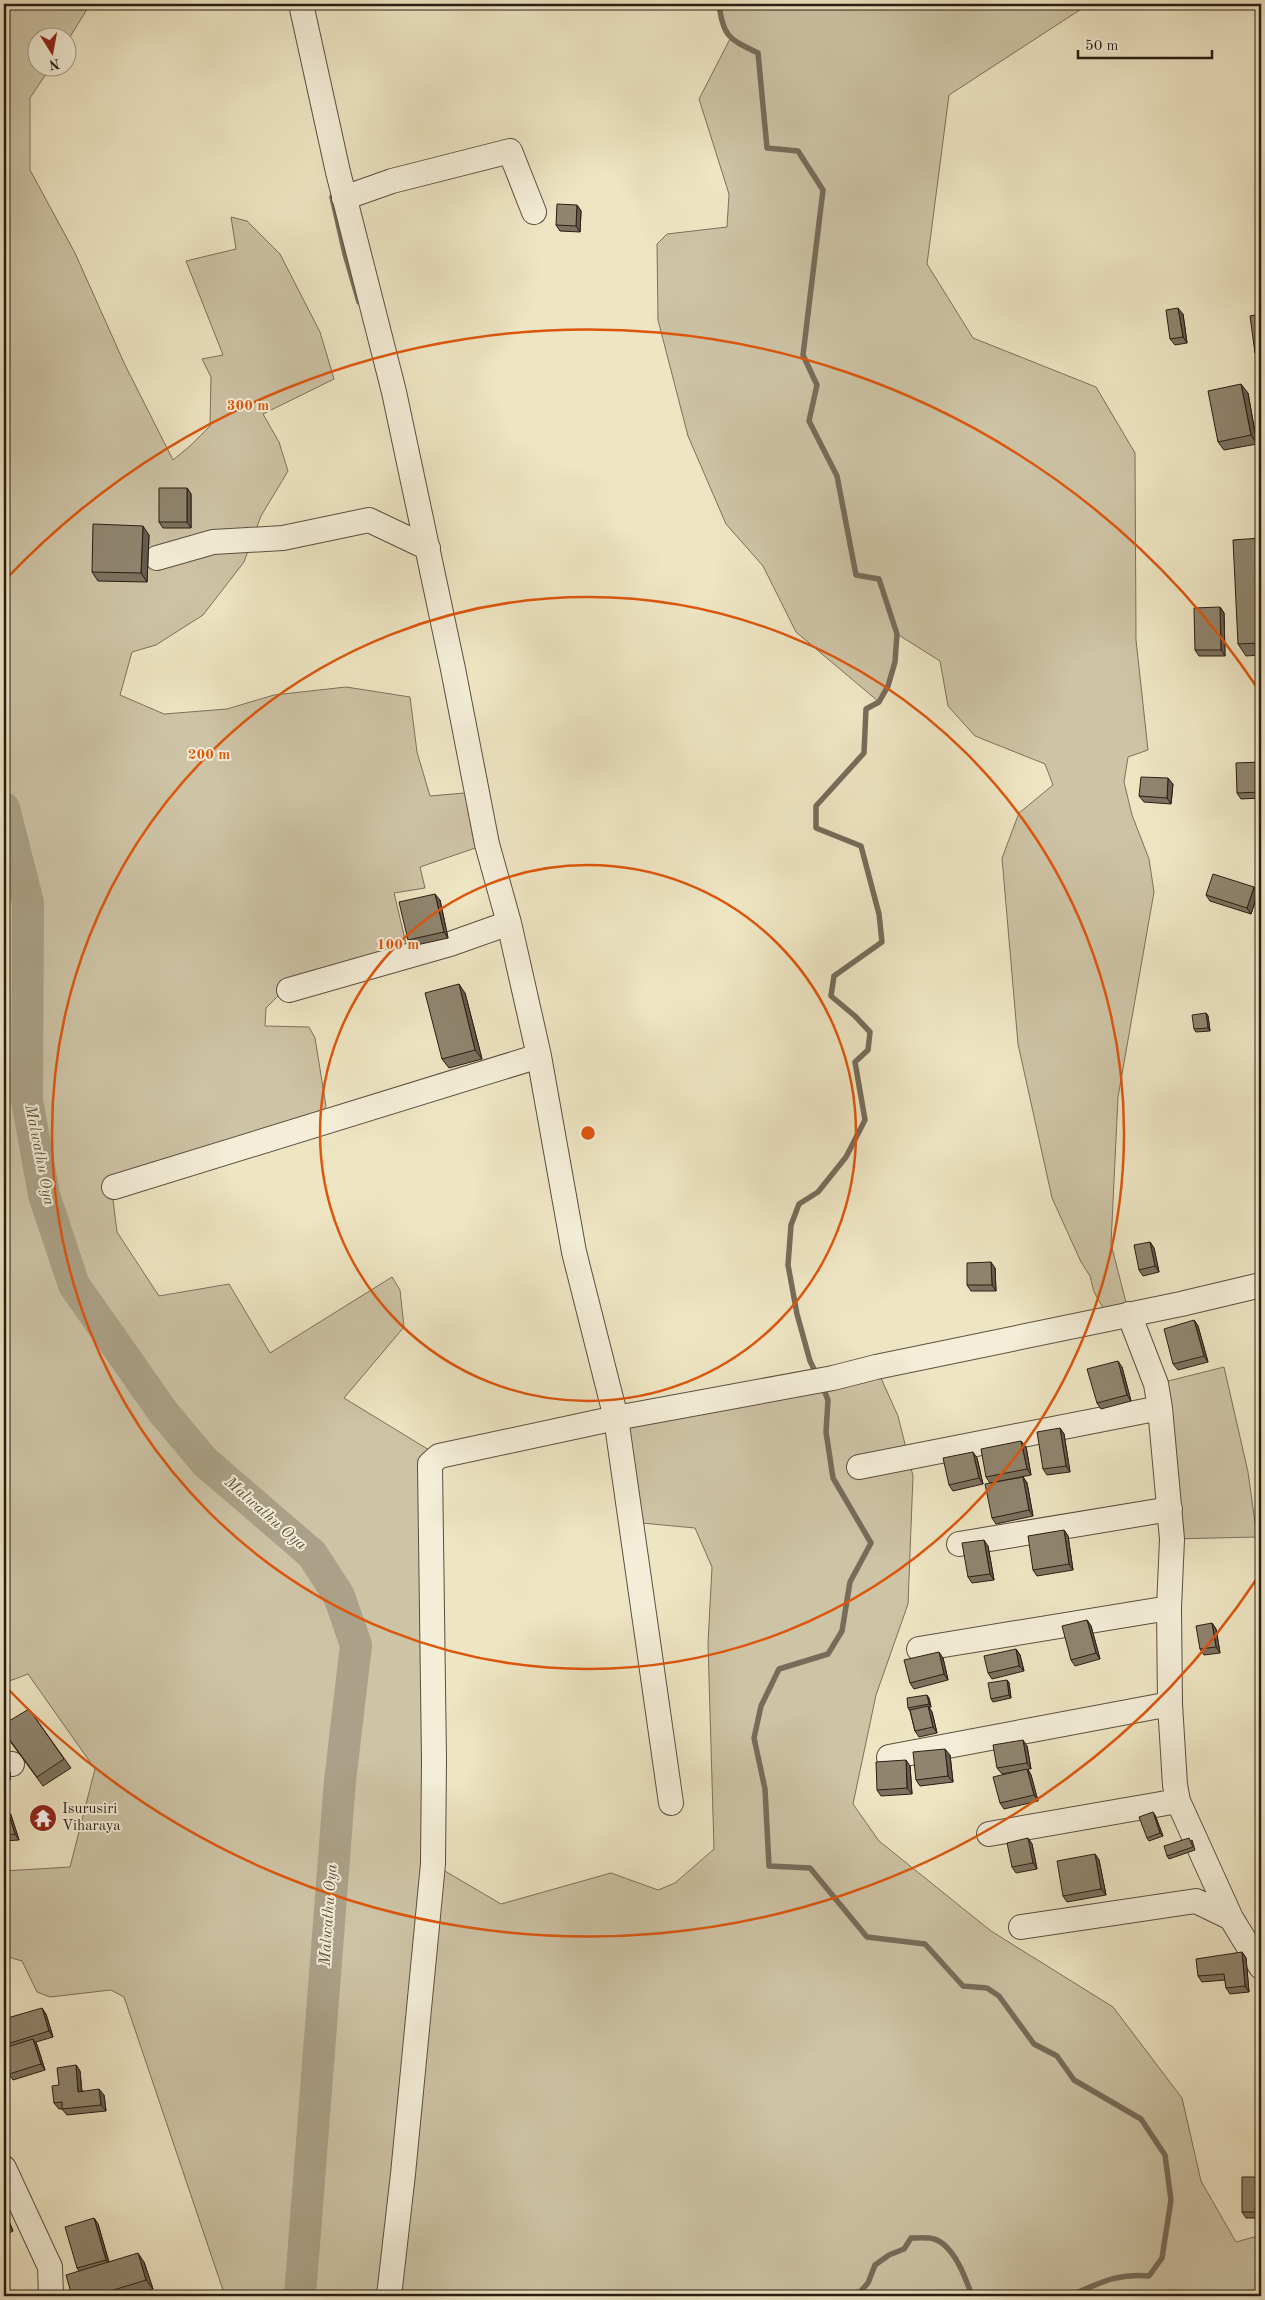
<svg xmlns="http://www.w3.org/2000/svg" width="1265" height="2300" viewBox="0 0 1265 2300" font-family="'Old Standard TT',serif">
<rect width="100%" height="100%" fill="#eee5c3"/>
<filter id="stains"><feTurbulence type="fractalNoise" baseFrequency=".004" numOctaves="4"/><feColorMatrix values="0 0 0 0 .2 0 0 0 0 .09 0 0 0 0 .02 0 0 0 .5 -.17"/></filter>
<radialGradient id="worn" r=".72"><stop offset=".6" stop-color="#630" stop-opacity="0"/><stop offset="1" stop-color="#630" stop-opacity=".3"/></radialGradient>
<path fill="#cdc3a5" stroke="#7c705c" d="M 4,4 L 84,4 L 86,11 L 68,40 L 68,38 L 38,38 L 38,68 L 50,68 L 30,98 L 30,170 L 75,253 L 125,365 L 173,460 L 190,446 L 210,426 L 211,377 L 202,359 L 223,355 L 186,261 L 236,249 L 231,217 L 247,221 L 280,254 L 320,332 L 334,379 L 263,414 L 279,442 L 288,471 L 261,516 L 244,562 L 203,615 L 156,645 L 132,652 L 120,695 L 164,714 L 227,709 L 274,695 L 346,687 L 410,697 L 417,752 L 430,796 L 476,792 L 487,844 L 420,867 L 425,888 L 394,893 L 408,952 L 286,988 L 266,1008 L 265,1026 L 309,1027 L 315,1038 L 326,1106 L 320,1118 L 147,1181 L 113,1200 L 117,1232 L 159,1296 L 229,1284 L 270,1353 L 392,1277 L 400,1290 L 404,1327 L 344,1398 L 439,1456 L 433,1864 L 501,1904 L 611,1873 L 658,1890 L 675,1883 L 714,1849 L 708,1643 L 712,1567 L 695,1528 L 631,1522 L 616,1418 L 876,1367 L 898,1416 L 913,1476 L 908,1604 L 876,1695 L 853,1804 L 879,1841 L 991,1931 L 1113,2007 L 1182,2098 L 1201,2181 L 1236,2242 L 1261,2235 L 1261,2296 L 225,2296 L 124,1997 L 111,1990 L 50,1997 L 37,1992 L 22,1961 L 8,1957 L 4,1958 L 4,1871 L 70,1867 L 95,1769 L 28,1674 L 4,1683 Z
M 719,4 L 1089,4 L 949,95 L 927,264 L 973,338 L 1096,387 L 1135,453 L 1136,640 L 1148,750 L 1128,757 L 1124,782 L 1132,815 L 1149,859 L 1154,892 L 1118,1097 L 1111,1244 L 1129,1314 L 1109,1318 L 1094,1292 L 1090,1276 L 1081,1262 L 1052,1198 L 1018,1044 L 1002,858 L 1019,813 L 1053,785 L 1045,764 L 975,736 L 948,706 L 940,661 L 897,634 L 895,662 L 888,686 L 879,702 L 796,632 L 763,566 L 726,524 L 688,436 L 658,320 L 657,244 L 667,234 L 727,227 L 729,194 L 699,99 L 730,39 L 721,18 Z
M 1224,1367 L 1248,1472 L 1257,1537 L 1172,1539 L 1156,1384 Z"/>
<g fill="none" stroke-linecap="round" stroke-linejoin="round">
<path stroke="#776c5a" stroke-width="5.5" d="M 719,4 C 723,38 730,39 758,53 L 767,148 L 798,151 L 823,190 L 803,355 L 817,385 L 809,421 L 837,476 L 856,575 L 879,579 L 897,634 L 895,662 L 888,686 L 879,702 L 866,709 L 864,753 L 816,806 L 816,828 L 861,846 L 879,914 L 882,942 L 834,976 L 831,996 L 855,1016 L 870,1032 L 868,1050 L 855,1062 L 865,1120 L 846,1157 L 818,1192 L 799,1204 L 791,1225 L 788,1265 L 797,1314 L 810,1361 L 817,1375
M 332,197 L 345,254 L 359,302
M 822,1385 L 828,1400 L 826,1432 L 833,1478 L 871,1543 L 850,1582 L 842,1631 L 828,1654 L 779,1669 L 761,1706 L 754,1738 L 765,1789 L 769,1866 L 810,1868 L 867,1937 L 925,1944 L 963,1986 L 987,1988 L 999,1996 L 1034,2044 L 1057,2056 L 1074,2080 L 1141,2119 L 1165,2155 L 1171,2200 L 1162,2258 L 1149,2276 C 1116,2273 1098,2284 1069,2296
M 832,2296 L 860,2292 L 868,2283 L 875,2265 L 889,2255 L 904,2249 L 911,2238 C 918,2238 927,2237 934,2239 C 954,2245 966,2279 972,2296"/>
<path stroke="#aba188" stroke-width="32" d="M 4,808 L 28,903 L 27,1100 L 44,1195 L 74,1285 L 163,1412 L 205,1462 L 312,1554 L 339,1596 L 356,1645 L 340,1781 L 300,2296"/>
<g stroke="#5b4f40" stroke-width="26">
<path id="minor" d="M 301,4 L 338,172 L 394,392 L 453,669 L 487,844 L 509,923 L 539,1056 L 574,1252 L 616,1418 L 671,1803
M 344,198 L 392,181 L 510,151 L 534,212
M 157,558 L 213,542 L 283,538 L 369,520 L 428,548
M 289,990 L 450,944 L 509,923
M 114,1187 L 539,1056
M 1129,1314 L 1156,1384 L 1160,1408 L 1172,1539 L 1169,1608 L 1170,1704 L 1175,1785 L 1178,1801 L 1231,1918 L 1261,1967
M 859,1467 L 1160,1408
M 959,1544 L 1170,1509
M 919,1649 L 1169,1608
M 889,1757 L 1170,1704
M 4,1764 L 12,1764
M 989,1834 L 1178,1801
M 1021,1927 L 1196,1901 L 1231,1918
M 4,2168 L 50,2267 L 51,2296
M 389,2296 L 403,2174 L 433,1864 L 434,1760 L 430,1464 L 439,1456 L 616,1418 L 833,1378 L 876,1367 L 1181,1304 L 1261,1285"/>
</g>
<use href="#minor" stroke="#f4eed8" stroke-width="24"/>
</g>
<path fill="#7c725f" stroke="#2a1d14" d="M 577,205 L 581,211 L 580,232 L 560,231 L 556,225 Z
M 1183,314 L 1187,343 L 1175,345 L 1170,339 Z
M 1261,314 L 1261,362 L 1255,353 Z
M 1248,393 L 1257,444 L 1224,450 L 1218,442 Z
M 187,488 L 191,494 L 191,528 L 163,528 L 159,522 Z
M 149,535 L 147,582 L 98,581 L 92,572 Z
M 1261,538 L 1261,655 L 1246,656 L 1238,644 Z
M 1220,607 L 1224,613 L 1225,656 L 1199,656 L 1195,650 Z
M 1261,762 L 1261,798 L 1241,799 L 1237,793 Z
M 1173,784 L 1171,804 L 1144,802 L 1139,796 Z
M 1254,887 L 1258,893 L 1251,914 L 1210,901 L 1206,895 Z
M 440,900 L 448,938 L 412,946 L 408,940 Z
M 465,993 L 482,1059 L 449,1068 L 442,1059 Z
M 1206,1013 L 1208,1016 L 1210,1031 L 1196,1032 L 1194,1029 Z
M 1150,1242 L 1154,1248 L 1159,1272 L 1143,1276 L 1139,1270 Z
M 995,1268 L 996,1291 L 971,1291 L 967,1285 Z
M 1194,1320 L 1198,1326 L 1208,1362 L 1178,1370 L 1173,1364 Z
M 1122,1367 L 1131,1401 L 1101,1409 L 1097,1403 Z
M 1060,1428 L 1064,1434 L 1070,1472 L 1047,1475 L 1043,1469 Z
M 1021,1441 L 1026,1447 L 1031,1475 L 990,1483 L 986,1477 Z
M 977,1458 L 983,1484 L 953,1491 L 949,1485 Z
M 1023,1477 L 1027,1483 L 1033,1516 L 996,1524 L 992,1518 Z
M 1064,1530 L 1068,1536 L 1073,1570 L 1037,1576 L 1033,1570 Z
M 988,1546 L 994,1580 L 972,1583 L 968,1577 Z
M 1087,1620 L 1091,1626 L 1100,1659 L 1075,1666 L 1071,1660 Z
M 1212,1623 L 1216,1629 L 1220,1653 L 1204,1655 L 1200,1649 Z
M 1016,1649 L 1020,1655 L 1024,1671 L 992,1679 L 988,1673 Z
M 943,1658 L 948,1680 L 914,1689 L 910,1683 Z
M 1007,1680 L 1009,1683 L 1011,1698 L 993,1702 L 991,1699 Z
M 929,1698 L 931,1707 L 929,1707 L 932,1712 L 937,1733 L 919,1737 L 915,1731 L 910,1711 L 908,1708 Z
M 29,1709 L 71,1768 L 43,1786 L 4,1733 Z
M 1027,1746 L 1031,1769 L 1028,1769 L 1031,1775 L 1038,1801 L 1004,1809 L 1000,1803 L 1017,1771 L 1002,1774 L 997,1768 Z
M 950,1755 L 953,1782 L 920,1786 L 916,1780 Z
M 4,1765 L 10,1772 L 10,1780 L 4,1785 Z
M 910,1766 L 912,1794 L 881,1796 L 877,1790 Z
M 4,1810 L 11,1815 L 19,1840 L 4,1841 Z
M 1155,1815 L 1163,1836 L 1149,1841 L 1147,1838 Z
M 1028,1838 L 1032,1844 L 1037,1869 L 1016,1873 L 1012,1867 Z
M 1192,1840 L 1195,1850 L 1169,1859 L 1167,1856 Z
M 1095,1854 L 1099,1860 L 1106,1895 L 1067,1902 L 1063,1896 Z
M 1242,1952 L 1246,1958 L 1249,1992 L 1230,1994 L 1226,1988 L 1225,1980 L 1202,1982 L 1198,1976 Z
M 46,2014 L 53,2037 L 36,2042 L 37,2045 L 45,2070 L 13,2080 L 9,2074 L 9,2046 L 7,2044 Z
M 76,2065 L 80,2071 L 82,2091 L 104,2095 L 106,2111 L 67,2115 L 62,2109 L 59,2109 L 54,2103 L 59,2085 Z
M 1257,2177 L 1261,2183 L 1261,2218 L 1246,2218 L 1242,2212 Z
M 4,2209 L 13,2231 L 4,2236 Z
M 94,2218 L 98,2224 L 109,2262 L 144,2262 L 153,2289 L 129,2296 L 72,2296 L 79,2271 L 77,2268 Z"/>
<path fill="#655d4e" stroke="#2a1d14" d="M 577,205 L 581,211 L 580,232 L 576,226 Z
M 1178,308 L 1183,314 L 1187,343 L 1183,337 Z
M 1241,384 L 1248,393 L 1257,444 L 1251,435 Z
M 187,488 L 191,494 L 191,528 L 187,522 Z
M 143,526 L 149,535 L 147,582 L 141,573 Z
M 1220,607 L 1224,613 L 1225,656 L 1221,650 Z
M 1168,778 L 1173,784 L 1171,804 L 1167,798 Z
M 1254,887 L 1258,893 L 1251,914 L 1247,908 Z
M 435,894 L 440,900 L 448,938 L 444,932 Z
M 459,984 L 465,993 L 482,1059 L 475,1050 Z
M 1206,1013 L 1208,1016 L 1210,1031 L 1208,1028 Z
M 1150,1242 L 1154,1248 L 1159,1272 L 1155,1266 Z
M 991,1262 L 995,1268 L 996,1291 L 992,1285 Z
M 1194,1320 L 1198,1326 L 1208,1362 L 1204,1356 Z
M 1118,1361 L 1122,1367 L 1131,1401 L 1127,1395 Z
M 1060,1428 L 1064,1434 L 1070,1472 L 1066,1466 Z
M 1021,1441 L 1026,1447 L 1031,1475 L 1027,1469 Z
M 973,1452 L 977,1458 L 983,1484 L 979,1478 Z
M 1023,1477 L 1027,1483 L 1033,1516 L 1029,1510 Z
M 1064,1530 L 1068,1536 L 1073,1570 L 1069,1564 Z
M 984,1540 L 988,1546 L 994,1580 L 990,1574 Z
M 1087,1620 L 1091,1626 L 1100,1659 L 1096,1653 Z
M 1212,1623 L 1216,1629 L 1220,1653 L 1216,1647 Z
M 1016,1649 L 1020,1655 L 1024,1671 L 1019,1666 Z
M 939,1652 L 943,1658 L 948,1680 L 944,1674 Z
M 1007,1680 L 1009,1683 L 1011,1698 L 1009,1695 Z
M 927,1695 L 929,1698 L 931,1707 L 929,1704 Z
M 928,1706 L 932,1712 L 937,1733 L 933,1727 Z
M 1023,1740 L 1027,1746 L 1031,1769 L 1027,1763 Z
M 945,1749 L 950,1755 L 953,1782 L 948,1776 Z
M 906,1760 L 910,1766 L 912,1794 L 907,1788 Z
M 8,1769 L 10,1772 L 10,1780 L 8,1777 Z
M 1027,1769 L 1031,1775 L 1038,1801 L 1034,1795 Z
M 7,1809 L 11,1815 L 19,1840 L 15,1834 Z
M 1153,1812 L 1155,1815 L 1163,1836 L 1160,1833 Z
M 1028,1838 L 1032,1844 L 1037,1869 L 1033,1863 Z
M 1095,1854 L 1099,1860 L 1106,1895 L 1101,1889 Z
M 1242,1952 L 1246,1958 L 1249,1992 L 1245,1986 Z
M 42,2008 L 46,2014 L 53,2037 L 49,2031 Z
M 33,2039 L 37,2045 L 45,2070 L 41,2064 Z
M 76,2065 L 80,2071 L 82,2098 L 78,2092 Z
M 99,2089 L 104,2095 L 106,2111 L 101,2105 Z
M 1257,2177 L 1261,2183 L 1261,2217 L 1257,2212 Z
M 4,2209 L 13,2231 L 9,2225 L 4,2213 Z
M 94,2218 L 98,2224 L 110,2266 L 106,2260 Z
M 138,2253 L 144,2262 L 153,2289 L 146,2280 Z"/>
<path fill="#90856f" stroke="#2a1d14" d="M 557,204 L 577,205 L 576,226 L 556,225 Z
M 1178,308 L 1183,337 L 1170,339 L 1166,310 Z
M 1261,314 L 1261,353 L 1255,353 L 1250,316 Z
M 1241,384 L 1251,435 L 1218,442 L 1208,391 Z
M 159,488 L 187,488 L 187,522 L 159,522 Z
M 93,524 L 143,526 L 141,573 L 92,572 Z
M 1261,538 L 1261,643 L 1238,644 L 1233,540 Z
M 1220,607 L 1221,650 L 1195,650 L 1194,608 Z
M 1261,762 L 1261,792 L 1237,793 L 1236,763 Z
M 1141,777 L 1168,778 L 1167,798 L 1139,796 Z
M 1213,874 L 1254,887 L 1247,908 L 1206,895 Z
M 435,894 L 444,932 L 408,940 L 399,902 Z
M 459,984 L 475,1050 L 442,1059 L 425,993 Z
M 1206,1013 L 1208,1028 L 1194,1029 L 1192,1015 Z
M 1150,1242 L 1155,1266 L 1139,1270 L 1134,1245 Z
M 991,1262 L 992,1285 L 967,1285 L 967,1263 Z
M 1194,1320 L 1204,1356 L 1173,1364 L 1164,1329 Z
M 1118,1361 L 1127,1395 L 1097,1403 L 1087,1369 Z
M 1060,1428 L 1066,1466 L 1043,1469 L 1037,1432 Z
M 1021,1441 L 1027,1469 L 986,1477 L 981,1449 Z
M 973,1452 L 979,1478 L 949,1485 L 943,1458 Z
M 1023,1477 L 1029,1510 L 992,1518 L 985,1484 Z
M 1064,1530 L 1069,1564 L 1033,1570 L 1028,1536 Z
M 984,1540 L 990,1574 L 968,1577 L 962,1543 Z
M 1087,1620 L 1096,1653 L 1071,1660 L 1062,1626 Z
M 1212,1623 L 1216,1647 L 1200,1649 L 1196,1626 Z
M 1016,1649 L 1019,1666 L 988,1673 L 984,1656 Z
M 939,1652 L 944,1674 L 910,1683 L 904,1660 Z
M 1007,1680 L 1009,1695 L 991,1699 L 988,1683 Z
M 927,1695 L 929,1704 L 908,1708 L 907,1698 Z
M 928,1706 L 933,1727 L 915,1731 L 910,1710 Z
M 29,1709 L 64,1759 L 37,1777 L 4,1732 L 4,1724 Z
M 1023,1740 L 1027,1763 L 997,1768 L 993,1745 Z
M 945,1749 L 948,1776 L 916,1780 L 913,1752 Z
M 906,1760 L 907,1788 L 877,1790 L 876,1762 Z
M 4,1765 L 8,1769 L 8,1777 L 4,1781 Z
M 1027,1769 L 1034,1795 L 1000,1803 L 993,1777 Z
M 7,1809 L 15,1834 L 4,1835 L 4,1810 Z
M 1153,1812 L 1160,1833 L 1147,1838 L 1139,1817 Z
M 1028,1838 L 1033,1863 L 1012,1867 L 1007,1843 Z
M 1189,1838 L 1193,1847 L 1167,1856 L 1164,1846 Z
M 1095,1854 L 1101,1889 L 1063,1896 L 1057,1861 Z
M 1242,1952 L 1245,1986 L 1226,1988 L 1224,1974 L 1198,1976 L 1196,1959 Z
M 42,2008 L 49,2031 L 7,2044 L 4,2033 L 4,2019 Z
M 33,2039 L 41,2064 L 9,2074 L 4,2058 L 4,2048 Z
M 76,2065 L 78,2092 L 99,2089 L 101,2105 L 62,2109 L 62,2102 L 54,2103 L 52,2086 L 59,2085 L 57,2068 Z
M 1242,2177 L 1257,2177 L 1257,2212 L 1242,2212 Z
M 4,2213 L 9,2225 L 4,2228 Z
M 94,2218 L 106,2260 L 77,2268 L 65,2227 Z
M 138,2253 L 146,2280 L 107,2292 L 108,2296 L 72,2296 L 66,2275 Z
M 204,2292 L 205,2296 L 186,2296 Z"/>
<g fill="none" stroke="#de560c" stroke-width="2.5">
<circle cx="588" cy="1133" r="268"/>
<circle cx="588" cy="1133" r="536"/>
<path d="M1258 1577A804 804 0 0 1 5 1686M5 580A804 804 0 0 1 1258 689"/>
</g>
<defs>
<g id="temple-disc" transform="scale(1.4375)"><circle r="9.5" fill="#8f2418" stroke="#f4eed8"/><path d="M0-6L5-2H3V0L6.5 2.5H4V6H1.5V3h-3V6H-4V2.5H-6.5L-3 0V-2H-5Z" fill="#fff"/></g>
</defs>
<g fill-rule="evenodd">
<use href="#temple-disc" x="43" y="1818"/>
</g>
<g text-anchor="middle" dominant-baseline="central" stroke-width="4" stroke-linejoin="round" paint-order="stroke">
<g font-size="15" fill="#2a1d14" stroke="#f4eed8" text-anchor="start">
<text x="62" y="1809">Isurusiri<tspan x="62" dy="17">Viharaya</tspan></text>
</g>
<g font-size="16" font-style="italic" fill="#5e5242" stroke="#f4eed8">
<text transform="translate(39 1155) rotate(79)">Malwathu Oya</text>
<text transform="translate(265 1514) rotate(41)">Malwathu Oya</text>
<text transform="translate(329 1915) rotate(-86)">Malwathu Oya</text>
</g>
</g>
<circle cx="588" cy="1133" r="8" fill="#de560c" stroke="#f4eed8" stroke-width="2.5"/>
<g font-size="15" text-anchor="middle" font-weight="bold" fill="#de560c" stroke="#f4eed8" stroke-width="4" stroke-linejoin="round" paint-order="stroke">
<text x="248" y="410">300 m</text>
<text x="209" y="759">200 m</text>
<text x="398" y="949">100 m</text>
</g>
<rect width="1265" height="2300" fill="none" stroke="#eee5c3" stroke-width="20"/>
<rect x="5" y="5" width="1255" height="2290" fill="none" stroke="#2a1d14" stroke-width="2.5"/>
<rect x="10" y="10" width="1245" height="2280" fill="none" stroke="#2a1d14"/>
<g transform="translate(52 52) rotate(169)"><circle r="24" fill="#f4eed8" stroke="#a39a8a"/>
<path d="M0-4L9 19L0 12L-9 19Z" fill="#8f2418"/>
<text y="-8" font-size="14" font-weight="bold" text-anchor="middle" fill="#2a1d14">N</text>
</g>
<path d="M1078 50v8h134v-8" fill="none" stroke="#2a1d14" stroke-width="2.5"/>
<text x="1085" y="50" font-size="15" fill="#2a1d14" stroke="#f4eed8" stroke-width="4" paint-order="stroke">50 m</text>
<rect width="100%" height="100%" filter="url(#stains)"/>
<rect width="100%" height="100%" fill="url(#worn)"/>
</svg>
